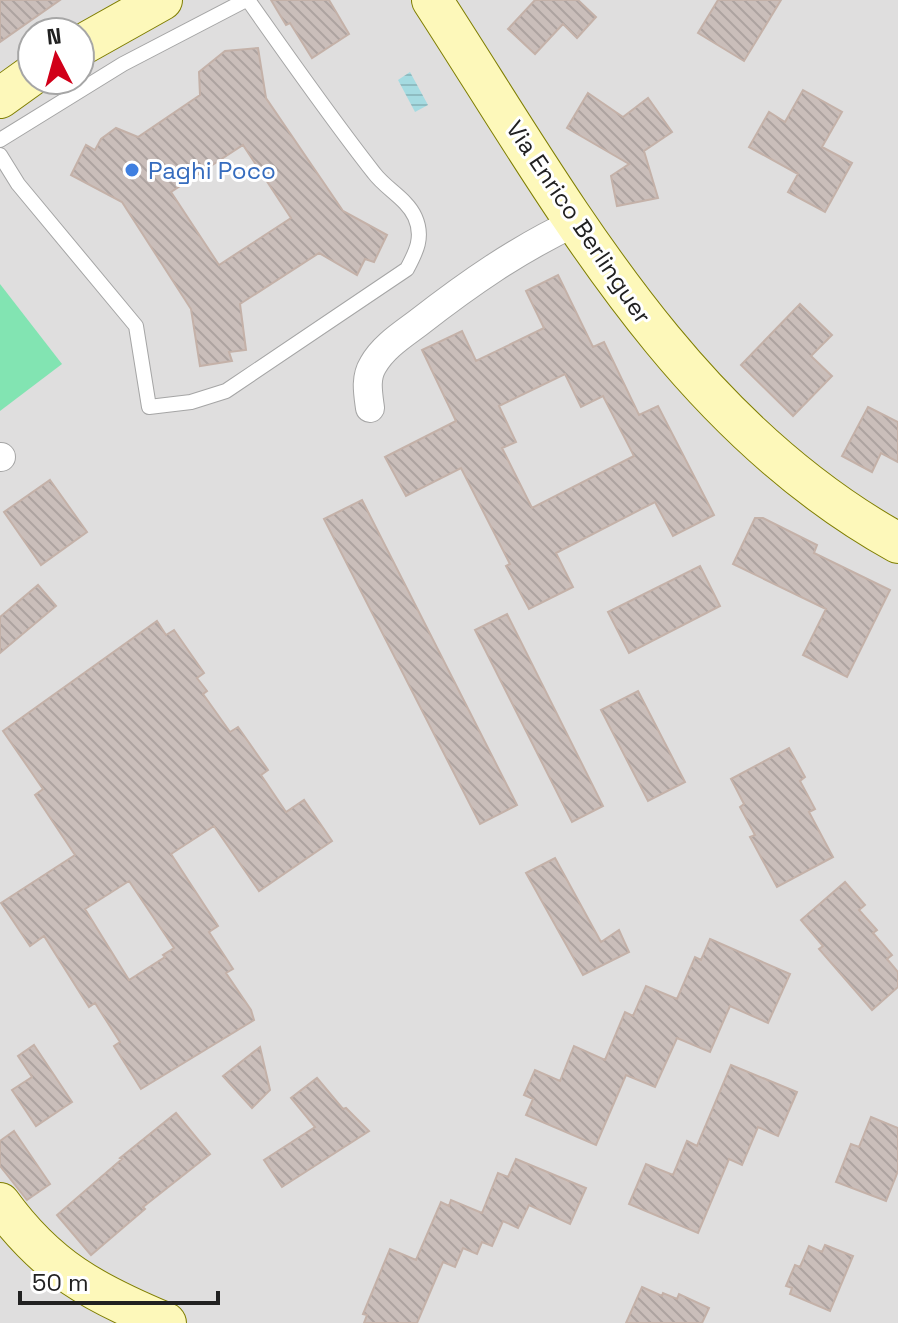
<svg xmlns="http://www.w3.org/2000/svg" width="898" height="1323" viewBox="0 0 898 1323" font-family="'Space Grotesk',sans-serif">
<defs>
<pattern id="water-rules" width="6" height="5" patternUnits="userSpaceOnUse" patternTransform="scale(2)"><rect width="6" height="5" fill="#a5dbe1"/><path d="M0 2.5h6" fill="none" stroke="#8ebcc1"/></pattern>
<pattern id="building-back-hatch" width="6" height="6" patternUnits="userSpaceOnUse" patternTransform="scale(2)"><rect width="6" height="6" fill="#cabeba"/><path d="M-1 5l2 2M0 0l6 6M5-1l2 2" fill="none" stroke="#ada3a0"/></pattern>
</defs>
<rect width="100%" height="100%" fill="#f1ede7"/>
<path fill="#dfdede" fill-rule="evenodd" d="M 0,0 L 898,0 L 898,1323 L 0,1323 ZM 32,32 L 80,32 L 80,80 L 32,80 Z"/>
<path fill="#82e4b2" d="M 0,284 L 62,364 L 0,411 Z"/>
<path fill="url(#water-rules)" d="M 410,72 L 428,105 L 415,112 L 398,80 Z"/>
<path fill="url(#building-back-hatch)" stroke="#c4b1a8" stroke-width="2" fill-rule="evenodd" d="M 0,0 L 60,0 L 0,42 Z
M 271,0 L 329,0 L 349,34 L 312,58 L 290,23 L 286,25 Z
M 535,0 L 578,0 L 596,17 L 577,38 L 563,24 L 535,54 L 508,29 Z
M 718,0 L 781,0 L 744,61 L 698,33 Z
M 258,48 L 266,98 L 343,211 L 387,235 L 374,262 L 365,259 L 357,275 L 319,253 L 240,304 L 246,350 L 229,352 L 232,361 L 200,366 L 191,309 L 122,202 L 71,175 L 86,145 L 95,150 L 101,139 L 116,128 L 138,137 L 200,95 L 199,72 L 225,51 ZM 243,145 L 291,218 L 219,265 L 171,192 Z
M 803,90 L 842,112 L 822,147 L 852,163 L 825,212 L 788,192 L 798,174 L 749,147 L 769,112 L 785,122 Z
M 588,93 L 623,117 L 648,98 L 672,132 L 644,151 L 658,198 L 617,206 L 611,176 L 629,164 L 567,128 Z
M 558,275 L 593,347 L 604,342 L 639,415 L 658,406 L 714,515 L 673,536 L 655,502 L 556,553 L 573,587 L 529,609 L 506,566 L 510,564 L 461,468 L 406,496 L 385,457 L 456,421 L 422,350 L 462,331 L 476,361 L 544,328 L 526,291 ZM 565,374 L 581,407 L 603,396 L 634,456 L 532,508 L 502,448 L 516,442 L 499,406 Z
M 800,304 L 832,335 L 811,356 L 832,376 L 793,416 L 741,365 Z
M 868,407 L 898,422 L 898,462 L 881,453 L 872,472 L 842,456 Z
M 50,480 L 87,532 L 41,565 L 4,512 Z
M 362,500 L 517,805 L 480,824 L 324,519 Z
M 755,518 L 763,518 L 817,545 L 814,553 L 890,590 L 847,677 L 803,655 L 826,609 L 733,564 Z
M 700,566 L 720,606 L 629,653 L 608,612 Z
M 38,585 L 56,606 L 0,653 L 0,617 Z
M 507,614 L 603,806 L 572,822 L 475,630 Z
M 157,621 L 166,635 L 174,630 L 204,673 L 197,678 L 207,691 L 203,694 L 230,732 L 238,727 L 268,770 L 261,775 L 286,812 L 304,800 L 332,841 L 259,891 L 214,826 L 171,854 L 218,926 L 209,932 L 233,969 L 226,973 L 251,1010 L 254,1020 L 141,1089 L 114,1046 L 120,1042 L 95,1003 L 89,1007 L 44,936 L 30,946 L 1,903 L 75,855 L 35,795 L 43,789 L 3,731 ZM 129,881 L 174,948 L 163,955 L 165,957 L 129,980 L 85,909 Z
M 638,691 L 685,782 L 648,801 L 601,710 Z
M 789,748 L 805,777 L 800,781 L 815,809 L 809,812 L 833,857 L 777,887 L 750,837 L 755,835 L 740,807 L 744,804 L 731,779 Z
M 555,858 L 601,942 L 619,930 L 629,952 L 583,975 L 526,873 Z
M 845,882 L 865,905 L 859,910 L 877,930 L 873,933 L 892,955 L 887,959 L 898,972 L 898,987 L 872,1010 L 819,949 L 823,946 L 801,920 Z
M 710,939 L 790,974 L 768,1023 L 730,1006 L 710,1052 L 677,1038 L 655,1087 L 626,1075 L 596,1145 L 526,1115 L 533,1099 L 524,1095 L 535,1070 L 560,1081 L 574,1046 L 605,1060 L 625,1012 L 633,1016 L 646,986 L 677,999 L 695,957 L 701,960 Z
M 34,1045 L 72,1102 L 36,1126 L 12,1090 L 32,1077 L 18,1056 Z
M 260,1047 L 270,1090 L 252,1108 L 223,1076 Z
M 731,1065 L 797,1092 L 778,1136 L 758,1127 L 742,1165 L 729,1159 L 698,1233 L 629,1204 L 646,1164 L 673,1175 L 687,1141 L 697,1146 Z
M 317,1078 L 343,1109 L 346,1108 L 369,1131 L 282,1187 L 264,1160 L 315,1127 L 291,1098 Z
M 176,1113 L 210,1154 L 143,1207 L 145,1209 L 91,1255 L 57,1215 L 122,1159 L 120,1158 Z
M 871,1117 L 898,1128 L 898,1171 L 886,1201 L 836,1182 L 851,1144 L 859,1147 Z
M 14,1131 L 50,1184 L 27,1200 L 0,1166 L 0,1141 Z
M 516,1159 L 586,1188 L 570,1224 L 529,1205 L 518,1228 L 503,1221 L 492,1246 L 482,1242 L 477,1254 L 463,1248 L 455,1267 L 443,1262 L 417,1323 L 364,1323 L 367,1315 L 363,1314 L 390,1249 L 416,1260 L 441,1202 L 449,1206 L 451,1200 L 482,1213 L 498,1173 L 508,1177 Z
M 825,1245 L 853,1256 L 830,1311 L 790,1294 L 792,1288 L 786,1286 L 795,1265 L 800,1267 L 809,1246 L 822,1252 Z
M 642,1287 L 662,1296 L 663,1293 L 677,1299 L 679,1294 L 709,1308 L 702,1323 L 626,1323 Z"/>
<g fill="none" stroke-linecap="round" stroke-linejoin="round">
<g stroke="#a5a5a5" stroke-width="16">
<path id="lane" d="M 0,140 L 123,64 L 246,0
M 0,155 L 18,184 L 136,326 L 149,407 L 191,402 L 226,391 L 407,269 C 416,252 424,237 415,217 C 407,199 386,189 374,173 C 330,117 289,58 248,0"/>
</g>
<g stroke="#a5a5a5" stroke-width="30">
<path id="street" d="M 370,408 C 368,393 365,378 373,365 C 383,347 402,335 418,323 C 468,284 518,249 576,222
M 0,457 L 1,457"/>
</g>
<g stroke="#7f7e00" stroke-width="42">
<path id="secondary" d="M 432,0 C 563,202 680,422 898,543
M 80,46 L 162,0
M 0,98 L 32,75
M 0,1203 C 47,1268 94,1293 166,1323"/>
</g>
<use href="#lane" stroke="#fff" stroke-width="14"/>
<use href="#street" stroke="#fff" stroke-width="28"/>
<use href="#secondary" stroke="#fdf8ba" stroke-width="40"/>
</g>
<circle fill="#3f7fe0" stroke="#fff" stroke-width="3" cx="132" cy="170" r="8"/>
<g text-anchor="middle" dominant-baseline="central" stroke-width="6" stroke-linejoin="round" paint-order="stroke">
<g font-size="24" fill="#366cbe" stroke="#fff" text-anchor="start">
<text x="148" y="170">Paghi Poco</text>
</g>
<g font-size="24" fill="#212121" stroke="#fff">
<text transform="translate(579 222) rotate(56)">Via Enrico Berlinguer</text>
</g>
</g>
<g transform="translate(56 56) rotate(354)"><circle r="38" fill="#ffffff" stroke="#a6a6a6" stroke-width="2"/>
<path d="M0-6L14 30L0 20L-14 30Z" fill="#d10019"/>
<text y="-12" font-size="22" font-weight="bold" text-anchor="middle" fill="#212121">N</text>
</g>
<path d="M20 1291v12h198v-12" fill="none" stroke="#212121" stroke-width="4"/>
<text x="32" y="1291" font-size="24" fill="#212121" stroke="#ffffff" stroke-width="6" paint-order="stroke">50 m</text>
</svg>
